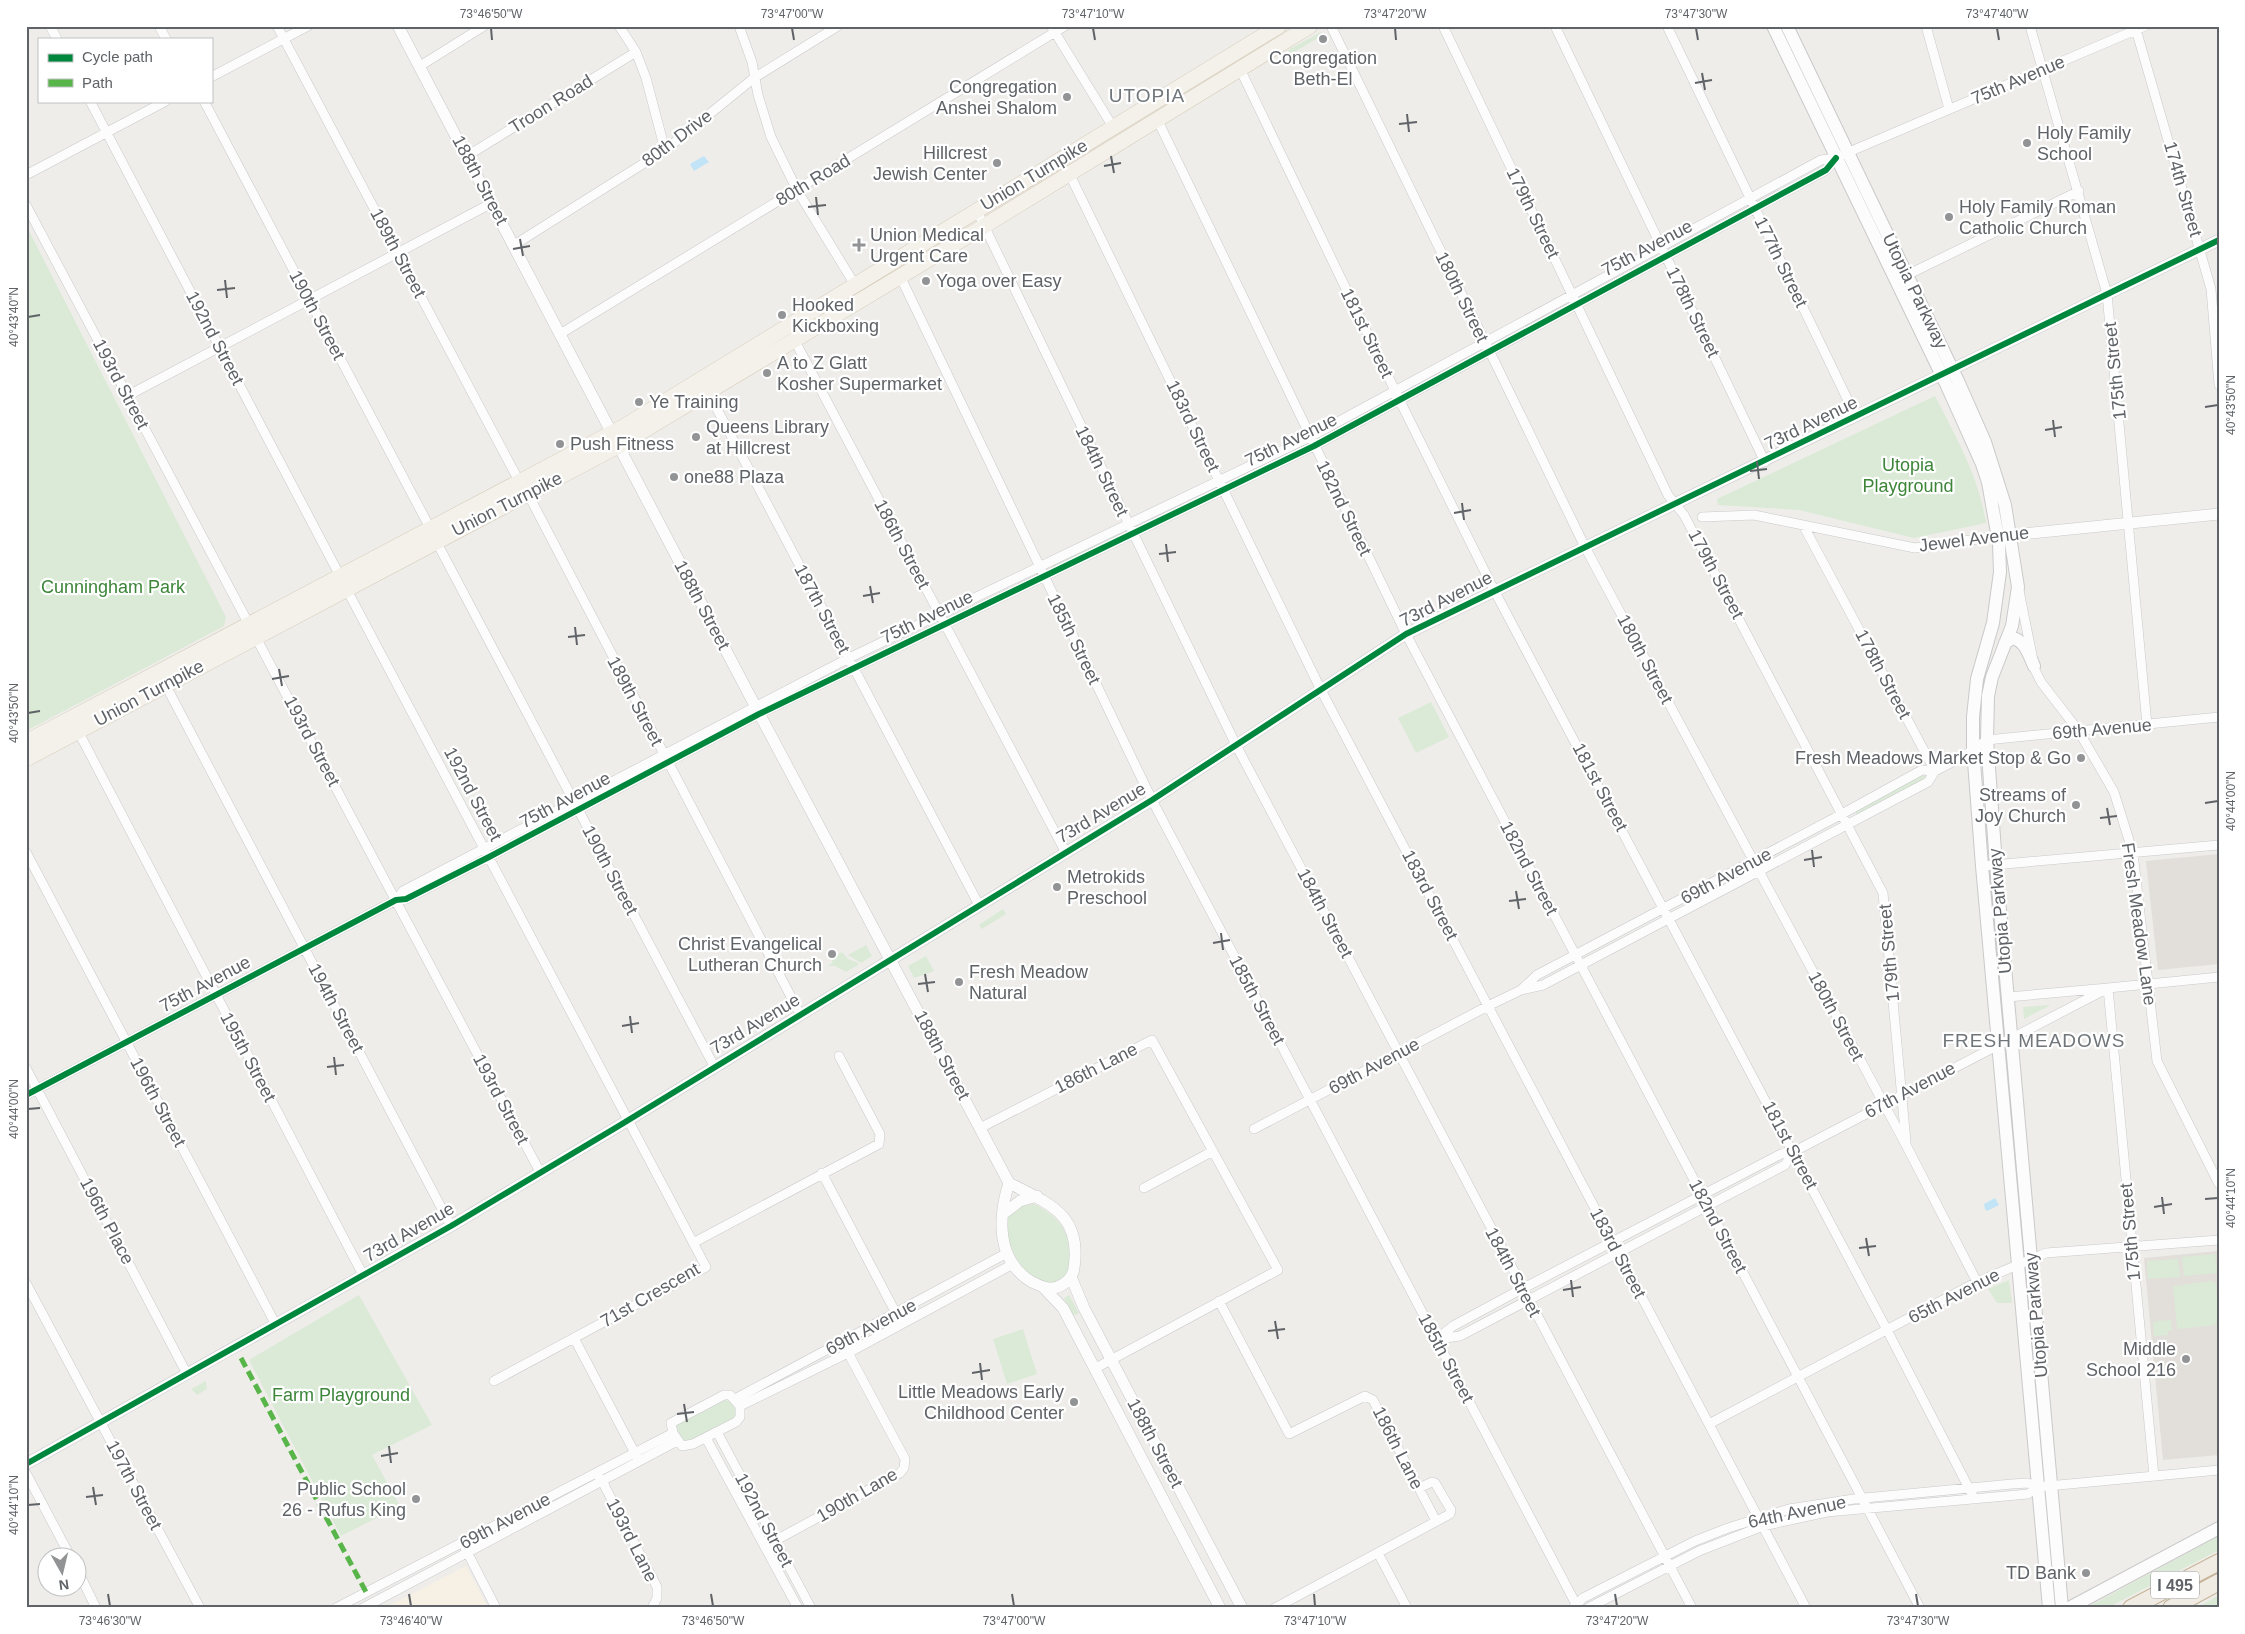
<svg xmlns="http://www.w3.org/2000/svg" width="2245" height="1634" viewBox="0 0 2245 1634" font-family="Helvetica,sans-serif">
<rect width="100%" height="100%" fill="#efedea"/>
<path fill="#f7f1e5" d="M 466,1566 L 488,1608 L 385,1608 Z"/>
<path fill="#e2dfda" d="M 2219,854 L 2219,964 L 2158,970 L 2146,861 Z
M 2218,1251 L 2219,1455 L 2163,1460 L 2144,1258 Z"/>
<path fill="#daead6" d="M 1321,32 L 1323,35 L 1291,54 L 1288,50 Z
M 26,225 L 226,617 L 224,626 L 26,731 Z
M 1935,396 C 1956,437 1979,477 1986,523 L 1914,538 L 1799,510 L 1718,505 L 1717,499 Z
M 1121,533 L 1122,534 L 1052,568 L 1053,565 Z
M 1431,702 L 1449,737 L 1416,753 L 1398,718 Z
M 1922,775 L 1927,776 L 1926,779 L 1858,815 L 1856,815 L 1856,810 Z
M 1003,909 L 1006,914 L 982,929 L 979,925 Z
M 866,945 L 872,956 L 861,963 L 848,955 Z
M 842,952 L 848,959 L 858,963 L 858,965 L 846,972 L 835,966 L 827,966 L 833,963 L 831,958 Z
M 926,956 L 934,971 L 914,978 L 908,966 Z
M 2049,1005 L 2049,1006 L 2024,1019 L 2023,1007 Z
M 1035,1204 C 1068,1223 1071,1237 1069,1274 L 1058,1283 L 1043,1283 L 1029,1276 L 1015,1257 L 1008,1239 L 1008,1218 L 1019,1206 Z
M 2215,1254 L 2217,1273 L 2184,1276 L 2182,1257 Z
M 2178,1259 L 2180,1277 L 2148,1279 L 2147,1261 Z
M 2009,1280 L 2012,1303 L 1997,1303 L 1988,1289 Z
M 2212,1281 L 2216,1284 L 2218,1320 L 2214,1325 L 2179,1329 L 2177,1327 L 2173,1286 Z
M 359,1295 L 432,1425 L 372,1455 L 400,1506 L 341,1536 L 249,1360 Z
M 1069,1295 L 1079,1313 L 1073,1316 L 1064,1298 Z
M 2171,1320 L 2172,1331 L 2167,1331 L 2168,1335 L 2154,1336 L 2153,1322 Z
M 1023,1329 L 1037,1374 L 1007,1384 L 993,1339 Z
M 206,1381 L 207,1389 L 197,1395 L 191,1389 Z
M 723,1400 L 731,1401 L 736,1411 L 734,1419 L 691,1442 L 681,1440 L 676,1431 L 677,1424 Z
M 2219,1536 L 2219,1550 L 2107,1608 L 2086,1608 Z
M 2219,1595 L 2219,1608 L 2196,1608 Z"/>
<path fill="#c1e4f7" d="M 704,156 L 709,162 L 694,171 L 690,164 Z
M 1995,1198 L 1999,1205 L 1987,1211 L 1985,1209 L 1984,1204 Z"/>
<g fill="none" stroke-linecap="round" stroke-linejoin="round">
<g stroke="#c9c9ca" stroke-width="10">
<path id="minor" d="M 50,26 L 57,39
M 159,26 L 166,39
M 277,26 L 519,481
M 619,26 L 636,52 L 646,78 L 665,150
M 739,26 L 752,62 L 758,95 L 771,137 L 797,190 L 855,285
M 1051,26 L 1113,127
M 1331,26 L 1585,547 L 1906,1145 L 1977,1282
M 1443,26 L 1668,495 L 1684,515 L 1883,893 L 1906,1142
M 1555,26 L 1765,462
M 1667,26 L 1856,417
M 1926,26 L 1949,109
M 2030,26 L 2107,294 L 2147,725
M 2135,26 L 2211,289 L 2219,385
M 420,66 L 484,26
M 1240,69 L 1400,401 L 1494,590 L 1887,1330 L 1974,1498
M 211,77 L 308,26
M 90,101 L 340,576
M 204,101 L 430,528
M 1157,119 L 1406,634 L 1920,1608
M 467,156 L 636,52
M 1069,173 L 1321,690 L 1806,1608
M 26,175 L 166,101
M 26,205 L 540,1172
M 976,209 L 1236,745 L 1692,1608
M 514,245 L 665,150 L 754,78 L 838,26
M 900,276 L 1152,800 L 1578,1608
M 1903,277 L 2079,191
M 560,334 L 1065,26
M 795,341 L 1066,853
M 708,392 L 979,905
M 127,396 L 492,203
M 528,494 L 800,1014
M 1702,517 L 1754,515 L 1915,548 L 1998,536
M 1803,525 L 1935,771
M 436,541 L 714,1066
M 347,590 L 706,1267 L 494,1381
M 2019,591 L 2035,670 L 2041,682 L 2078,730 L 2114,792 L 2133,853 L 2157,1061 L 2219,1184
M 165,684 L 451,1226
M 78,731 L 363,1275
M 26,852 L 276,1325
M 1982,866 L 2219,845
M 396,900 L 403,891 L 849,658 L 1310,437 L 1821,160 L 1836,158 L 1856,149 L 2145,26
M 1522,989 L 1537,975 L 1842,814 L 1922,770 L 1935,771
M 2008,997 L 2108,988 L 2154,1476
M 26,1068 L 187,1374
M 26,1095 L 396,900 L 406,899 L 489,857 L 759,714 L 1314,446 L 1826,170 L 1836,158
M 980,1128 L 1152,1040 L 1278,1270 L 1094,1369
M 1254,1129 L 1488,1006 L 1521,990 L 1543,985 L 1928,782 L 1935,771 L 1964,756 L 1987,740 L 2219,717
M 822,1173 L 898,1317
M 1144,1188 L 1213,1151
M 693,1243 L 879,1144 L 880,1134 L 839,1056
M 26,1283 L 200,1608
M 1219,1301 L 1289,1434 L 1365,1396 L 1373,1400 L 1436,1521
M 574,1338 L 637,1457
M 1438,1339 L 1460,1336 L 1785,1165 L 1793,1152
M 1436,1340 L 1453,1326 L 1516,1292 L 1781,1154 L 1793,1152 L 2108,988 L 2219,977
M 724,1395 L 730,1395 L 740,1406 L 740,1417 L 736,1422 L 693,1444 L 682,1446 L 673,1433 L 671,1423 Z
M 735,1399 L 1007,1253
M 740,1406 L 848,1353 L 1013,1264
M 1709,1424 L 1977,1282 L 2046,1253 L 2219,1240
M 717,1432 L 811,1608
M 706,1438 L 798,1608
M 26,1473 L 70,1556
M 600,1477 L 657,1587 L 657,1598 L 652,1608
M 765,1546 L 900,1473 L 904,1468 L 905,1459 L 846,1349
M 465,1548 L 496,1608
M 1378,1553 L 1407,1608
M 78,1571 L 96,1608
M 336,1608 L 673,1433
M 363,1608 L 677,1441
M 1275,1608 L 1450,1514 L 1451,1510 L 1435,1483 L 1432,1482 L 1419,1488
M 1573,1608 L 1583,1598 L 1695,1541 L 1728,1528 L 1789,1509 L 1854,1499 L 2012,1484 L 2028,1483 L 2037,1487 L 2219,1470
M 1588,1608 L 1699,1551 L 1763,1526 L 1827,1512 L 2028,1494 L 2037,1487"/>
</g>
<g stroke="#c9c9ca" stroke-width="12">
<path id="tertiary" d="M 398,26 L 752,700 L 1009,1183 C 1049,1204 1082,1214 1074,1268 C 1073,1278 1063,1287 1053,1288 C 1045,1289 1039,1285 1032,1282 C 996,1261 998,1217 1009,1183
M 2002,536 L 2219,514
M 1003,1214 L 1020,1201 L 1037,1196
M 1071,1277 L 1084,1308 L 1242,1608
M 1044,1288 L 1063,1308 L 1220,1608
M 26,1464 L 451,1226 L 617,1127 L 1152,800 L 1406,634 L 2219,240"/>
</g>
<g stroke="#c9c9c9" stroke-width="14">
<path id="secondary" d="M 1773,26 L 1947,386 L 1982,464 L 1988,482 L 1999,544 L 2000,572 L 1993,623 L 1977,679 L 1973,717 L 1973,749 L 1982,866 L 2049,1608
M 1787,26 L 1958,381 L 1985,442 L 2005,505 L 2018,587 L 2012,626 L 1992,677 L 1988,696 L 1987,740 L 1996,865 L 2062,1608
M 2005,643 L 2012,638 C 2025,640 2029,655 2034,666
M 2069,1608 L 2219,1528"/>
</g>
<g stroke="#d6cbb9" stroke-width="16">
<path id="primary" d="M 26,742 L 623,427 L 1279,26
M 26,759 L 618,446 L 976,231 L 1310,26"/>
</g>
<g stroke="#c6b498" stroke-width="18">
<path id="motorway" d="M 2131,1608 L 2219,1562
M 2171,1608 L 2219,1582"/>
</g>
<use href="#minor" stroke="#fdfcfc" stroke-width="9"/>
<use href="#tertiary" stroke="#fdfcfc" stroke-width="11"/>
<use href="#secondary" stroke="#fdfcfc" stroke-width="12"/>
<use href="#primary" stroke="#f3f1ea" stroke-width="15"/>
<use href="#motorway" stroke="#f0ebe3" stroke-width="16"/>
<path stroke="#58b549" stroke-width="5" stroke-dasharray="10 5" stroke-linecap="butt" d="M 241,1358 L 366,1592"/>
<g stroke="#fff" stroke-width="9">
<path id="cycleway" d="M 26,1095 L 396,900 L 406,899 L 489,857 L 759,714 L 1314,446 L 1826,170 L 1836,158
M 26,1464 L 451,1226 L 617,1127 L 1152,800 L 1406,634 L 2219,240"/>
</g>
<use href="#cycleway" stroke="#00873e" stroke-width="6"/>
</g>
<path fill="none" stroke="#5f6367" stroke-width="2" d="M 491,28 L 492,40M 792,28 L 794,40M 1093,28 L 1095,40M 1395,28 L 1396,40M 1696,28 L 1698,40M 1997,28 L 1999,40M 1702,73 L 1705,90M 1695,83 L 1712,80M 1407,114 L 1409,132M 1399,124 L 1417,122M 1111,156 L 1114,173M 1104,166 L 1121,163M 816,197 L 818,215M 808,207 L 826,205M 520,239 L 523,256M 513,249 L 530,246M 225,280 L 227,298M 217,290 L 235,288M 28,317 L 40,315M 2205,407 L 2218,405M 2053,420 L 2055,437M 2045,430 L 2062,427M 1757,461 L 1759,479M 1750,471 L 1767,469M 1462,503 L 1464,520M 1454,513 L 1471,510M 1166,544 L 1168,562M 1159,554 L 1176,552M 870,586 L 873,603M 863,596 L 880,593M 575,627 L 577,645M 568,637 L 585,635M 279,669 L 282,686M 272,679 L 289,676M 28,713 L 40,711M 2205,803 L 2218,801M 2107,808 L 2110,825M 2100,818 L 2117,816M 1812,850 L 1814,867M 1804,860 L 1822,857M 1516,891 L 1519,909M 1509,901 L 1526,899M 1221,933 L 1223,950M 1213,943 L 1230,940M 925,974 L 928,992M 918,984 L 935,982M 630,1016 L 632,1033M 622,1026 L 639,1023M 334,1057 L 336,1075M 327,1067 L 344,1065M 28,1109 L 40,1108M 2162,1197 L 2164,1214M 2205,1199 L 2218,1198M 2154,1207 L 2172,1204M 1866,1238 L 1869,1256M 1859,1248 L 1876,1246M 1571,1280 L 1573,1297M 1563,1290 L 1581,1287M 1275,1321 L 1278,1339M 1268,1331 L 1285,1329M 980,1363 L 982,1380M 972,1373 L 990,1370M 684,1404 L 687,1422M 677,1414 L 694,1412M 389,1446 L 391,1463M 381,1456 L 398,1453M 93,1487 L 96,1505M 86,1497 L 103,1495M 28,1505 L 40,1504M 108,1594 L 110,1606M 409,1594 L 411,1606M 711,1594 L 713,1606M 1012,1594 L 1014,1606M 1314,1594 L 1315,1606M 1615,1594 L 1617,1606M 1916,1594 L 1918,1606"/>
<g fill="#919395" stroke="#fff" stroke-width="2">
<circle cx="1323" cy="39" r="5"/>
<circle cx="1067" cy="97" r="5"/>
<circle cx="2027" cy="143" r="5"/>
<circle cx="997" cy="163" r="5"/>
<circle cx="1949" cy="217" r="5"/>
<path d="M856.5 237.5h5v5h5v5h-5v5h-5v-5h-5v-5h5z"/>
<circle cx="926" cy="281" r="5"/>
<circle cx="782" cy="315" r="5"/>
<circle cx="767" cy="373" r="5"/>
<circle cx="639" cy="402" r="5"/>
<circle cx="696" cy="437" r="5"/>
<circle cx="560" cy="444" r="5"/>
<circle cx="674" cy="477" r="5"/>
<circle cx="2081" cy="758" r="5"/>
<circle cx="2076" cy="805" r="5"/>
<circle cx="1057" cy="887" r="5"/>
<circle cx="832" cy="954" r="5"/>
<circle cx="959" cy="982" r="5"/>
<circle cx="2186" cy="1359" r="5"/>
<circle cx="1074" cy="1402" r="5"/>
<circle cx="416" cy="1499" r="5"/>
<circle cx="2086" cy="1573" r="5"/>
</g>
<g text-anchor="middle" dominant-baseline="central" stroke-width="4.5" stroke-linejoin="round" paint-order="stroke">
<rect fill="#fff" stroke="#8f9295" stroke-width="1" x="2151" y="1571.5" width="48" height="27" rx="4"/>
<g font-size="16" font-weight="bold" fill="#5f6367">
<text x="2175" y="1585">I 495</text>
</g>
<g font-size="18" fill="#5f6367" stroke="#fff" text-anchor="start">
<text x="1323" y="58" text-anchor="middle">Congregation<tspan x="1323" dy="21">Beth-El</tspan></text>
<text x="1057" y="87" text-anchor="end">Congregation<tspan x="1057" dy="21">Anshei Shalom</tspan></text>
<text x="2037" y="133">Holy Family<tspan x="2037" dy="21">School</tspan></text>
<text x="987" y="153" text-anchor="end">Hillcrest<tspan x="987" dy="21">Jewish Center</tspan></text>
<text x="1959" y="207">Holy Family Roman<tspan x="1959" dy="21">Catholic Church</tspan></text>
<text x="870" y="235">Union Medical<tspan x="870" dy="21">Urgent Care</tspan></text>
<text x="936" y="281">Yoga over Easy</text>
<text x="792" y="305">Hooked<tspan x="792" dy="21">Kickboxing</tspan></text>
<text x="777" y="363">A to Z Glatt<tspan x="777" dy="21">Kosher Supermarket</tspan></text>
<text x="649" y="402">Ye Training</text>
<text x="706" y="427">Queens Library<tspan x="706" dy="21">at Hillcrest</tspan></text>
<text x="570" y="444">Push Fitness</text>
<text x="684" y="477">one88 Plaza</text>
<text x="2071" y="758" text-anchor="end">Fresh Meadows Market Stop &amp; Go</text>
<text x="2066" y="795" text-anchor="end">Streams of<tspan x="2066" dy="21">Joy Church</tspan></text>
<text x="1067" y="877">Metrokids<tspan x="1067" dy="21">Preschool</tspan></text>
<text x="822" y="944" text-anchor="end">Christ Evangelical<tspan x="822" dy="21">Lutheran Church</tspan></text>
<text x="969" y="972">Fresh Meadow<tspan x="969" dy="21">Natural</tspan></text>
<text x="2176" y="1349" text-anchor="end">Middle<tspan x="2176" dy="21">School 216</tspan></text>
<text x="1064" y="1392" text-anchor="end">Little Meadows Early<tspan x="1064" dy="21">Childhood Center</tspan></text>
<text x="406" y="1489" text-anchor="end">Public School<tspan x="406" dy="21">26 - Rufus King</tspan></text>
<text x="2076" y="1573" text-anchor="end">TD Bank</text>
</g>
<g font-size="18" fill="#5f6367" stroke="#fff">
<text transform="translate(2018 80) rotate(-23)">75th Avenue</text>
<text transform="translate(551 104) rotate(-32)">Troon Road</text>
<text transform="translate(677 138) rotate(-37)">80th Drive</text>
<text transform="translate(1034 175) rotate(-31)">Union Turnpike</text>
<text transform="translate(480 180) rotate(62)">188th Street</text>
<text transform="translate(813 180) rotate(-31)">80th Road</text>
<text transform="translate(2183 189) rotate(74)">174th Street</text>
<text transform="translate(1533 213) rotate(64)">179th Street</text>
<text transform="translate(1647 248) rotate(-28)">75th Avenue</text>
<text transform="translate(398 253) rotate(62)">189th Street</text>
<text transform="translate(1781 262) rotate(64)">177th Street</text>
<text transform="translate(1915 291) rotate(64)">Utopia Parkway</text>
<text transform="translate(1462 297) rotate(64)">180th Street</text>
<text transform="translate(1693 312) rotate(64)">178th Street</text>
<text transform="translate(317 315) rotate(62)">190th Street</text>
<text transform="translate(1367 333) rotate(64)">181st Street</text>
<text transform="translate(215 338) rotate(62)">192nd Street</text>
<text transform="translate(2115 371) rotate(-96)">175th Street</text>
<text transform="translate(121 384) rotate(62)">193rd Street</text>
<text transform="translate(1811 423) rotate(-26)">73rd Avenue</text>
<text transform="translate(1193 426) rotate(64)">183rd Street</text>
<text transform="translate(1291 440) rotate(-26)">75th Avenue</text>
<text transform="translate(1102 471) rotate(64)">184th Street</text>
<text transform="translate(507 504) rotate(-27)">Union Turnpike</text>
<text transform="translate(1344 508) rotate(64)">182nd Street</text>
<text transform="translate(1974 539) rotate(-7)">Jewel Avenue</text>
<text transform="translate(902 544) rotate(62)">186th Street</text>
<text transform="translate(1716 574) rotate(62)">179th Street</text>
<text transform="translate(1446 599) rotate(-27)">73rd Avenue</text>
<text transform="translate(702 605) rotate(62)">188th Street</text>
<text transform="translate(822 609) rotate(62)">187th Street</text>
<text transform="translate(927 617) rotate(-26)">75th Avenue</text>
<text transform="translate(1074 639) rotate(64)">185th Street</text>
<text transform="translate(1645 659) rotate(62)">180th Street</text>
<text transform="translate(1883 674) rotate(62)">178th Street</text>
<text transform="translate(149 693) rotate(-28)">Union Turnpike</text>
<text transform="translate(635 701) rotate(62)">189th Street</text>
<text transform="translate(2102 729) rotate(-5)">69th Avenue</text>
<text transform="translate(312 741) rotate(62)">193rd Street</text>
<text transform="translate(1600 787) rotate(62)">181st Street</text>
<text transform="translate(473 794) rotate(62)">192nd Street</text>
<text transform="translate(565 800) rotate(-28)">75th Avenue</text>
<text transform="translate(1101 813) rotate(-31)">73rd Avenue</text>
<text transform="translate(1529 868) rotate(62)">182nd Street</text>
<text transform="translate(610 870) rotate(62)">190th Street</text>
<text transform="translate(1726 876) rotate(-28)">69th Avenue</text>
<text transform="translate(1430 895) rotate(62)">183rd Street</text>
<text transform="translate(2000 911) rotate(-95)">Utopia Parkway</text>
<text transform="translate(1325 913) rotate(62)">184th Street</text>
<text transform="translate(2139 924) rotate(82)">Fresh Meadow Lane</text>
<text transform="translate(1889 953) rotate(-95)">179th Street</text>
<text transform="translate(205 984) rotate(-28)">75th Avenue</text>
<text transform="translate(1257 1000) rotate(62)">185th Street</text>
<text transform="translate(336 1008) rotate(62)">194th Street</text>
<text transform="translate(1836 1016) rotate(62)">180th Street</text>
<text transform="translate(755 1024) rotate(-31)">73rd Avenue</text>
<text transform="translate(942 1055) rotate(62)">188th Street</text>
<text transform="translate(248 1057) rotate(62)">195th Street</text>
<text transform="translate(1374 1066) rotate(-28)">69th Avenue</text>
<text transform="translate(1096 1068) rotate(-27)">186th Lane</text>
<text transform="translate(1910 1090) rotate(-28)">67th Avenue</text>
<text transform="translate(501 1099) rotate(62)">193rd Street</text>
<text transform="translate(158 1102) rotate(62)">196th Street</text>
<text transform="translate(1790 1145) rotate(62)">181st Street</text>
<text transform="translate(107 1221) rotate(62)">196th Place</text>
<text transform="translate(1718 1226) rotate(62)">182nd Street</text>
<text transform="translate(409 1232) rotate(-30)">73rd Avenue</text>
<text transform="translate(2130 1232) rotate(-95)">175th Street</text>
<text transform="translate(1618 1253) rotate(62)">183rd Street</text>
<text transform="translate(1513 1272) rotate(62)">184th Street</text>
<text transform="translate(650 1295) rotate(-30)">71st Crescent</text>
<text transform="translate(1954 1296) rotate(-27)">65th Avenue</text>
<text transform="translate(2036 1315) rotate(-95)">Utopia Parkway</text>
<text transform="translate(871 1327) rotate(-28)">69th Avenue</text>
<text transform="translate(1446 1358) rotate(62)">185th Street</text>
<text transform="translate(1155 1443) rotate(62)">188th Street</text>
<text transform="translate(1398 1448) rotate(63)">186th Lane</text>
<text transform="translate(134 1485) rotate(62)">197th Street</text>
<text transform="translate(857 1495) rotate(-30)">190th Lane</text>
<text transform="translate(1797 1512) rotate(-12)">64th Avenue</text>
<text transform="translate(764 1520) rotate(62)">192nd Street</text>
<text transform="translate(505 1521) rotate(-28)">69th Avenue</text>
<text transform="translate(632 1540) rotate(63)">193rd Lane</text>
</g>
<g font-size="18" fill="#3c8539" stroke="#fff">
<text x="1908" y="465">Utopia<tspan x="1908" dy="21">Playground</tspan></text>
<text x="113" y="587">Cunningham Park</text>
<text x="341" y="1395">Farm Playground</text>
</g>
<g font-size="19" letter-spacing="1" fill="#707679" stroke="#fff">
<text x="1147" y="95">UTOPIA</text>
<text x="2034" y="1040">FRESH MEADOWS</text>
</g>
</g>
<rect width="2245" height="1634" fill="none" stroke="#ffffff" stroke-width="55"/>
<rect x="38" y="38" width="175" height="65" fill="#ffffff" stroke="#bfc1c2"/>
<rect x="48" y="54" width="25" height="8" fill="#00873e" stroke="#bfc1c2"/>
<text x="82" y="62" font-size="15" fill="#5f6367">Cycle path</text>
<rect x="48" y="79" width="25" height="8" fill="#58b549" stroke="#bfc1c2"/>
<text x="82" y="88" font-size="15" fill="#5f6367">Path</text>
<g transform="translate(62 1572) rotate(172)"><circle r="24" fill="#ffffff" stroke="#bfc1c2"/>
<path d="M0-4L9 19L0 12L-9 19Z" fill="#919395"/>
<text y="-8" font-size="14" font-weight="bold" text-anchor="middle" fill="#5f6367">N</text>
</g>
<rect x="28" y="28" width="2190" height="1578" fill="none" stroke="#5f6367" stroke-width="2"/>
<g font-size="12" text-anchor="middle" fill="#5f6367">
<text x="491" y="18">73°46'50"W</text>
<text x="792" y="18">73°47'00"W</text>
<text x="1093" y="18">73°47'10"W</text>
<text x="1395" y="18">73°47'20"W</text>
<text x="1696" y="18">73°47'30"W</text>
<text x="1997" y="18">73°47'40"W</text>
<text transform="translate(14 317) rotate(-90)" y="4">40°43'40"N</text>
<text transform="translate(2231 405) rotate(-90)" y="4">40°43'50"N</text>
<text transform="translate(14 713) rotate(-90)" y="4">40°43'50"N</text>
<text transform="translate(2231 801) rotate(-90)" y="4">40°44'00"N</text>
<text transform="translate(14 1109) rotate(-90)" y="4">40°44'00"N</text>
<text transform="translate(2231 1198) rotate(-90)" y="4">40°44'10"N</text>
<text transform="translate(14 1505) rotate(-90)" y="4">40°44'10"N</text>
<text x="110" y="1625">73°46'30"W</text>
<text x="411" y="1625">73°46'40"W</text>
<text x="713" y="1625">73°46'50"W</text>
<text x="1014" y="1625">73°47'00"W</text>
<text x="1315" y="1625">73°47'10"W</text>
<text x="1617" y="1625">73°47'20"W</text>
<text x="1918" y="1625">73°47'30"W</text>
</g>
</svg>
